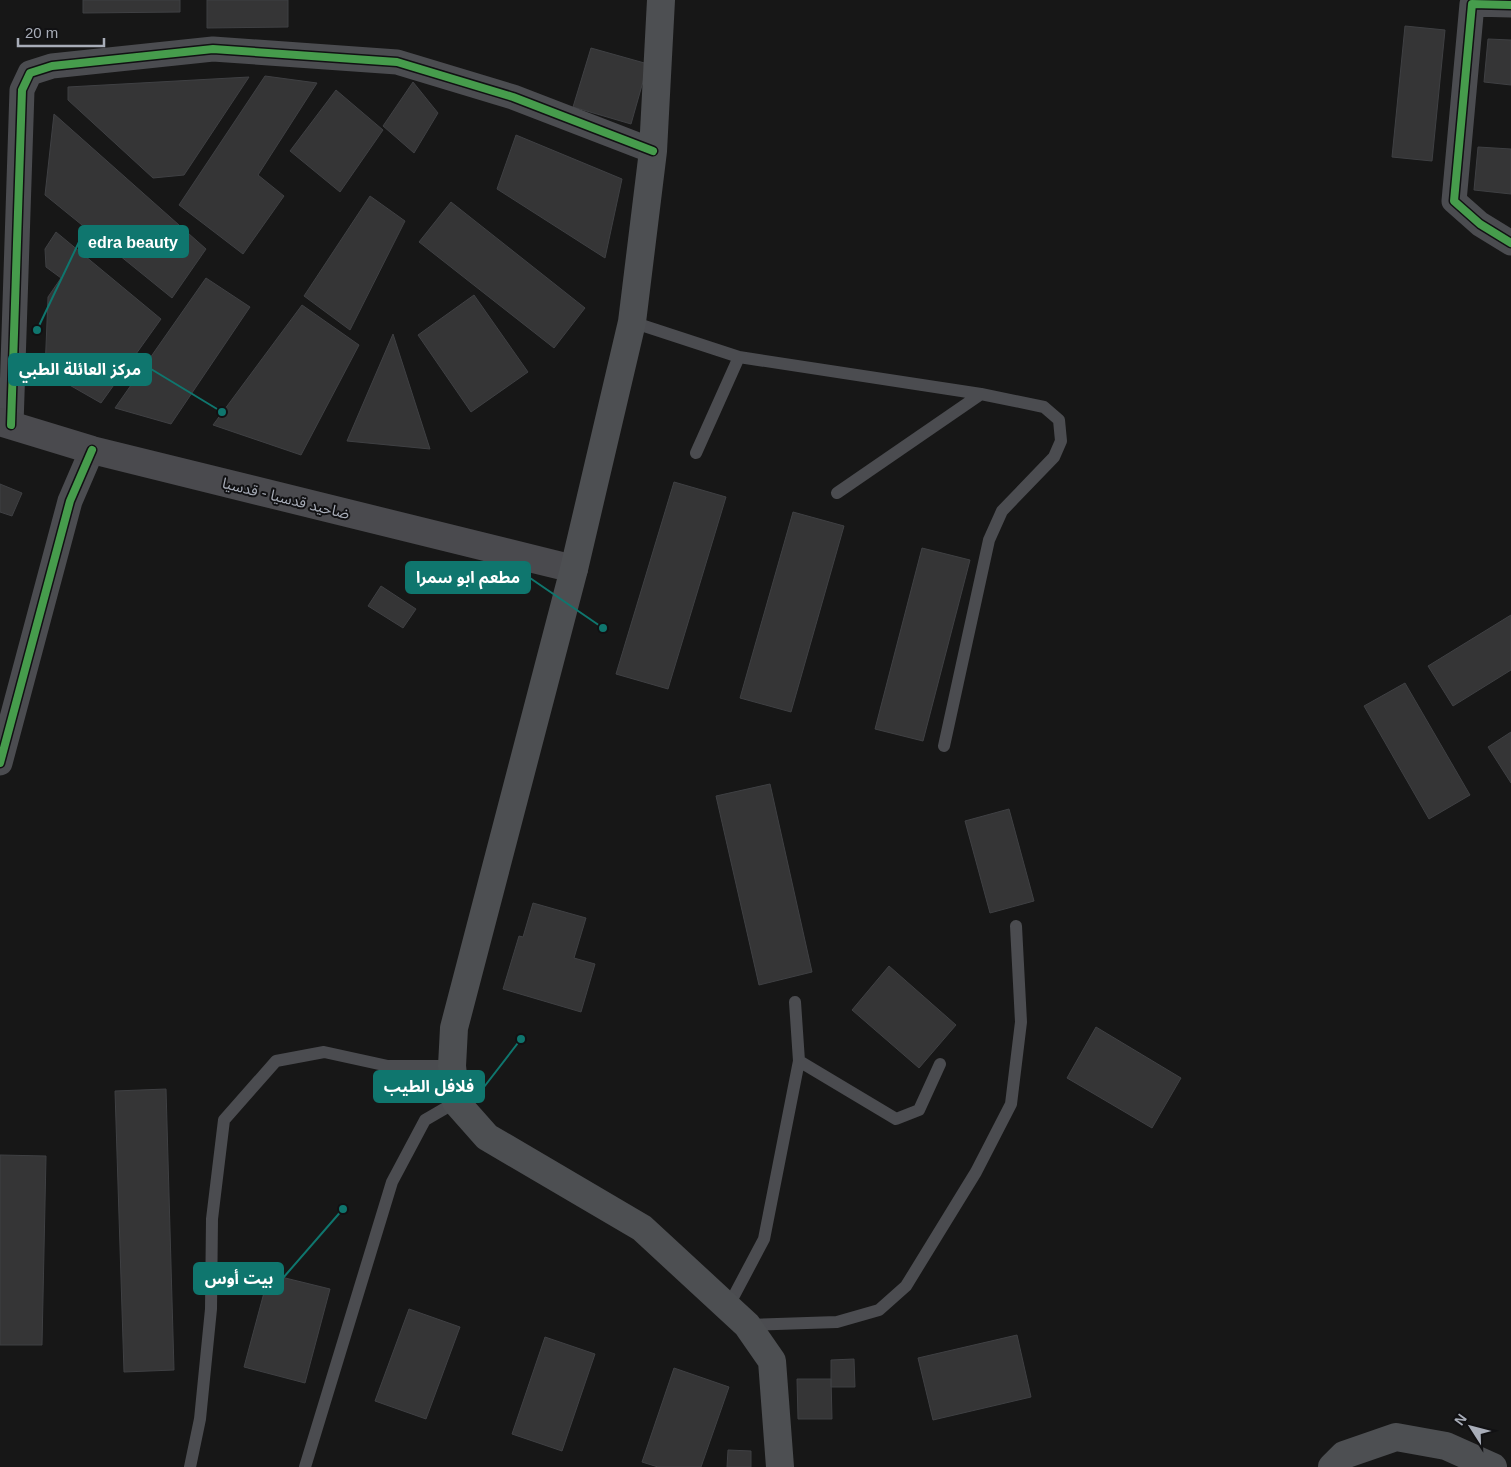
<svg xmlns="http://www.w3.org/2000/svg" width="1511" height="1467" viewBox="0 0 1511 1467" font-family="Arial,'Noto Sans Arabic',sans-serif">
<rect width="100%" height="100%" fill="#171717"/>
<path fill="#353536" stroke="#3f4043" d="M 83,0 L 180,0 L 180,12 L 83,13 Z
M 207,0 L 288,0 L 288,27 L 207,28 Z
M 1405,26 L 1445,30 L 1432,161 L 1392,157 Z
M 1488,39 L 1511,40 L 1511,85 L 1484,82 Z
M 591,48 L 648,64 L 631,124 L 573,107 Z
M 265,76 L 317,83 L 258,175 L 284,196 L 243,254 L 179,205 Z
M 249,77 L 184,175 L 153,178 L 68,100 L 68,87 Z
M 413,82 L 438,113 L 414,153 L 383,126 Z
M 336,90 L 383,130 L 340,192 L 290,151 Z
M 54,114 L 206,249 L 172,298 L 45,195 Z
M 516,135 L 622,179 L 605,258 L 497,189 Z
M 1478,147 L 1511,149 L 1511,194 L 1474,190 Z
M 370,196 L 405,221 L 350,330 L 304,296 Z
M 451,202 L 585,308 L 554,348 L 419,242 Z
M 56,232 L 161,319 L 101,403 L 45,371 L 48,297 L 61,278 L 46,267 L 45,249 Z
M 206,278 L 250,307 L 171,424 L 115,408 Z
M 474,295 L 528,372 L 471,412 L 418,335 Z
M 302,305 L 359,345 L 301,455 L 213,425 Z
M 393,334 L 430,449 L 347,441 Z
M 674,482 L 726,497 L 668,689 L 616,674 Z
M 0,484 L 22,493 L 12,516 L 0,512 Z
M 793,512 L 844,526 L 791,712 L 740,698 Z
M 922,548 L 970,560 L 923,741 L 875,729 Z
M 381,586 L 416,609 L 403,628 L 368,606 Z
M 1511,615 L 1511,670 L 1453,706 L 1428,666 Z
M 1405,683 L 1470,795 L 1429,819 L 1364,706 Z
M 1511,732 L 1511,783 L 1488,747 Z
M 770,784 L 812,972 L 759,985 L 716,796 Z
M 1009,809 L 1034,901 L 990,913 L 965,821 Z
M 533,903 L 586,918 L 574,958 L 595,964 L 581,1012 L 503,989 L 519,936 L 523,937 Z
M 889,966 L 956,1025 L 919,1068 L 852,1010 Z
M 1096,1027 L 1181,1078 L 1152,1128 L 1067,1078 Z
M 166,1089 L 174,1370 L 124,1372 L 115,1091 Z
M 0,1155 L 46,1156 L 42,1345 L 0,1345 Z
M 269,1274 L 330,1289 L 305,1383 L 244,1367 Z
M 409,1309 L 460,1327 L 426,1419 L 375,1401 Z
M 1017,1335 L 1031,1397 L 933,1420 L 918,1358 Z
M 545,1337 L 595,1354 L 562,1451 L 512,1434 Z
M 854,1359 L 855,1387 L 831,1387 L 831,1360 Z
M 674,1368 L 729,1387 L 701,1467 L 658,1467 L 642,1462 Z
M 797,1379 L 831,1379 L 832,1419 L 798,1419 Z
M 728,1450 L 751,1451 L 751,1467 L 727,1467 Z"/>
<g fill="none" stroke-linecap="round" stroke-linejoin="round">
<path stroke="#4b4c50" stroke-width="12" d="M 632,322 L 739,357 L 981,394 L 1044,407 L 1059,420 L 1061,441 L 1054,457 L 1002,511 L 989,540 L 944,746
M 696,453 L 739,357
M 837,493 L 981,394
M 799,1061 L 896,1119 L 919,1110 L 940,1064
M 728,1307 L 764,1239 L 799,1061 L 795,1002
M 747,1325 L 837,1322 L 879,1310 L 906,1286 L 976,1172 L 1011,1104 L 1021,1022 L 1016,926
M 190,1467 L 200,1419 L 211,1309 L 212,1219 L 224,1120 L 276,1061 L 324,1052 L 388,1066 L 452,1066
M 305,1467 L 392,1182 L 425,1120 L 456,1102"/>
<path stroke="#4b4c50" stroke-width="25" d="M 1511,5 L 1472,4 L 1454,201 L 1480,224 L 1511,243
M 11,425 L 22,90 L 30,73 L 52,66 L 213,49 L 397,62 L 513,97 L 653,151
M 0,763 L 70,501 L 92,450"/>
<path stroke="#4a4a4e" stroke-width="28" d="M 0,422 L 92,450 L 574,569"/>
<path stroke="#4d4f52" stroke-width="28" d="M 661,0 L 653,151 L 632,322 L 574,569 L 454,1028 L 452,1066 L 456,1102 L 487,1137 L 642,1228 L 747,1325 L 772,1361 L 780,1467
M 1332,1467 L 1344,1455 L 1396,1437 L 1446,1446 L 1493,1467"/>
<g stroke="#111113" stroke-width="11">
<path id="cycleway" d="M 1511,5 L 1472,4 L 1454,201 L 1480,224 L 1511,243
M 11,425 L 22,90 L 30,73 L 52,66 L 213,49 L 397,62 L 513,97 L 653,151
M 0,763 L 70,501 L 92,450"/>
</g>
<use href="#cycleway" stroke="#469c4c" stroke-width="8"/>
</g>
<g text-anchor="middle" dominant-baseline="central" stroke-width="4" stroke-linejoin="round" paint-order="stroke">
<g font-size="15" fill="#a8adb8" stroke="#111113">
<text transform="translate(286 498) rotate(14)">ضاحيد قدسيا - قدسيا</text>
</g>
</g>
<path fill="none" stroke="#0f766e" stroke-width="2" d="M37 330L79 242M222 412L151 369M603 628L530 578M521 1039L484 1087M343 1209L283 1278"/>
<g fill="#0f766e" stroke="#111113" stroke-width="2">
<circle cx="37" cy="330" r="5"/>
<circle cx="222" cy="412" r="5"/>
<circle cx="603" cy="628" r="5"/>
<circle cx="521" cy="1039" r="5"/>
<circle cx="343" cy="1209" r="5"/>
</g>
<g fill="#0f766e" stroke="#0f766e" stroke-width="2">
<rect x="79" y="226" width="109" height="31" rx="5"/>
<rect x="9" y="354" width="142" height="31" rx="5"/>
<rect x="406" y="562" width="124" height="31" rx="5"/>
<rect x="374" y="1071" width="110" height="31" rx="5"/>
<rect x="194" y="1263" width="89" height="31" rx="5"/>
</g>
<g font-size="16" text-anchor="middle" font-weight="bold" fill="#fff">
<text x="133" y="248">edra beauty</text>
<text x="80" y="375">مركز العائلة الطبي</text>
<text x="468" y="583">مطعم ابو سمرا</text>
<text x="429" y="1092">فلافل الطيب</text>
<text x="239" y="1284">بيت أوس</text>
</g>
<g transform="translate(1471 1427) rotate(306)" stroke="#111113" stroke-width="4" paint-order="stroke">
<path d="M0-4L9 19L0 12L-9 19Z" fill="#a8adb8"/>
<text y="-8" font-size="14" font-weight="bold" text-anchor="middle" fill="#a8adb8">N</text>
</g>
<path d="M18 38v8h86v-8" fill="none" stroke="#a8adb8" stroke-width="2.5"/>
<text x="25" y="38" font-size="15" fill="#a8adb8" stroke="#111113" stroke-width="4" paint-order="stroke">20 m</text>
</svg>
